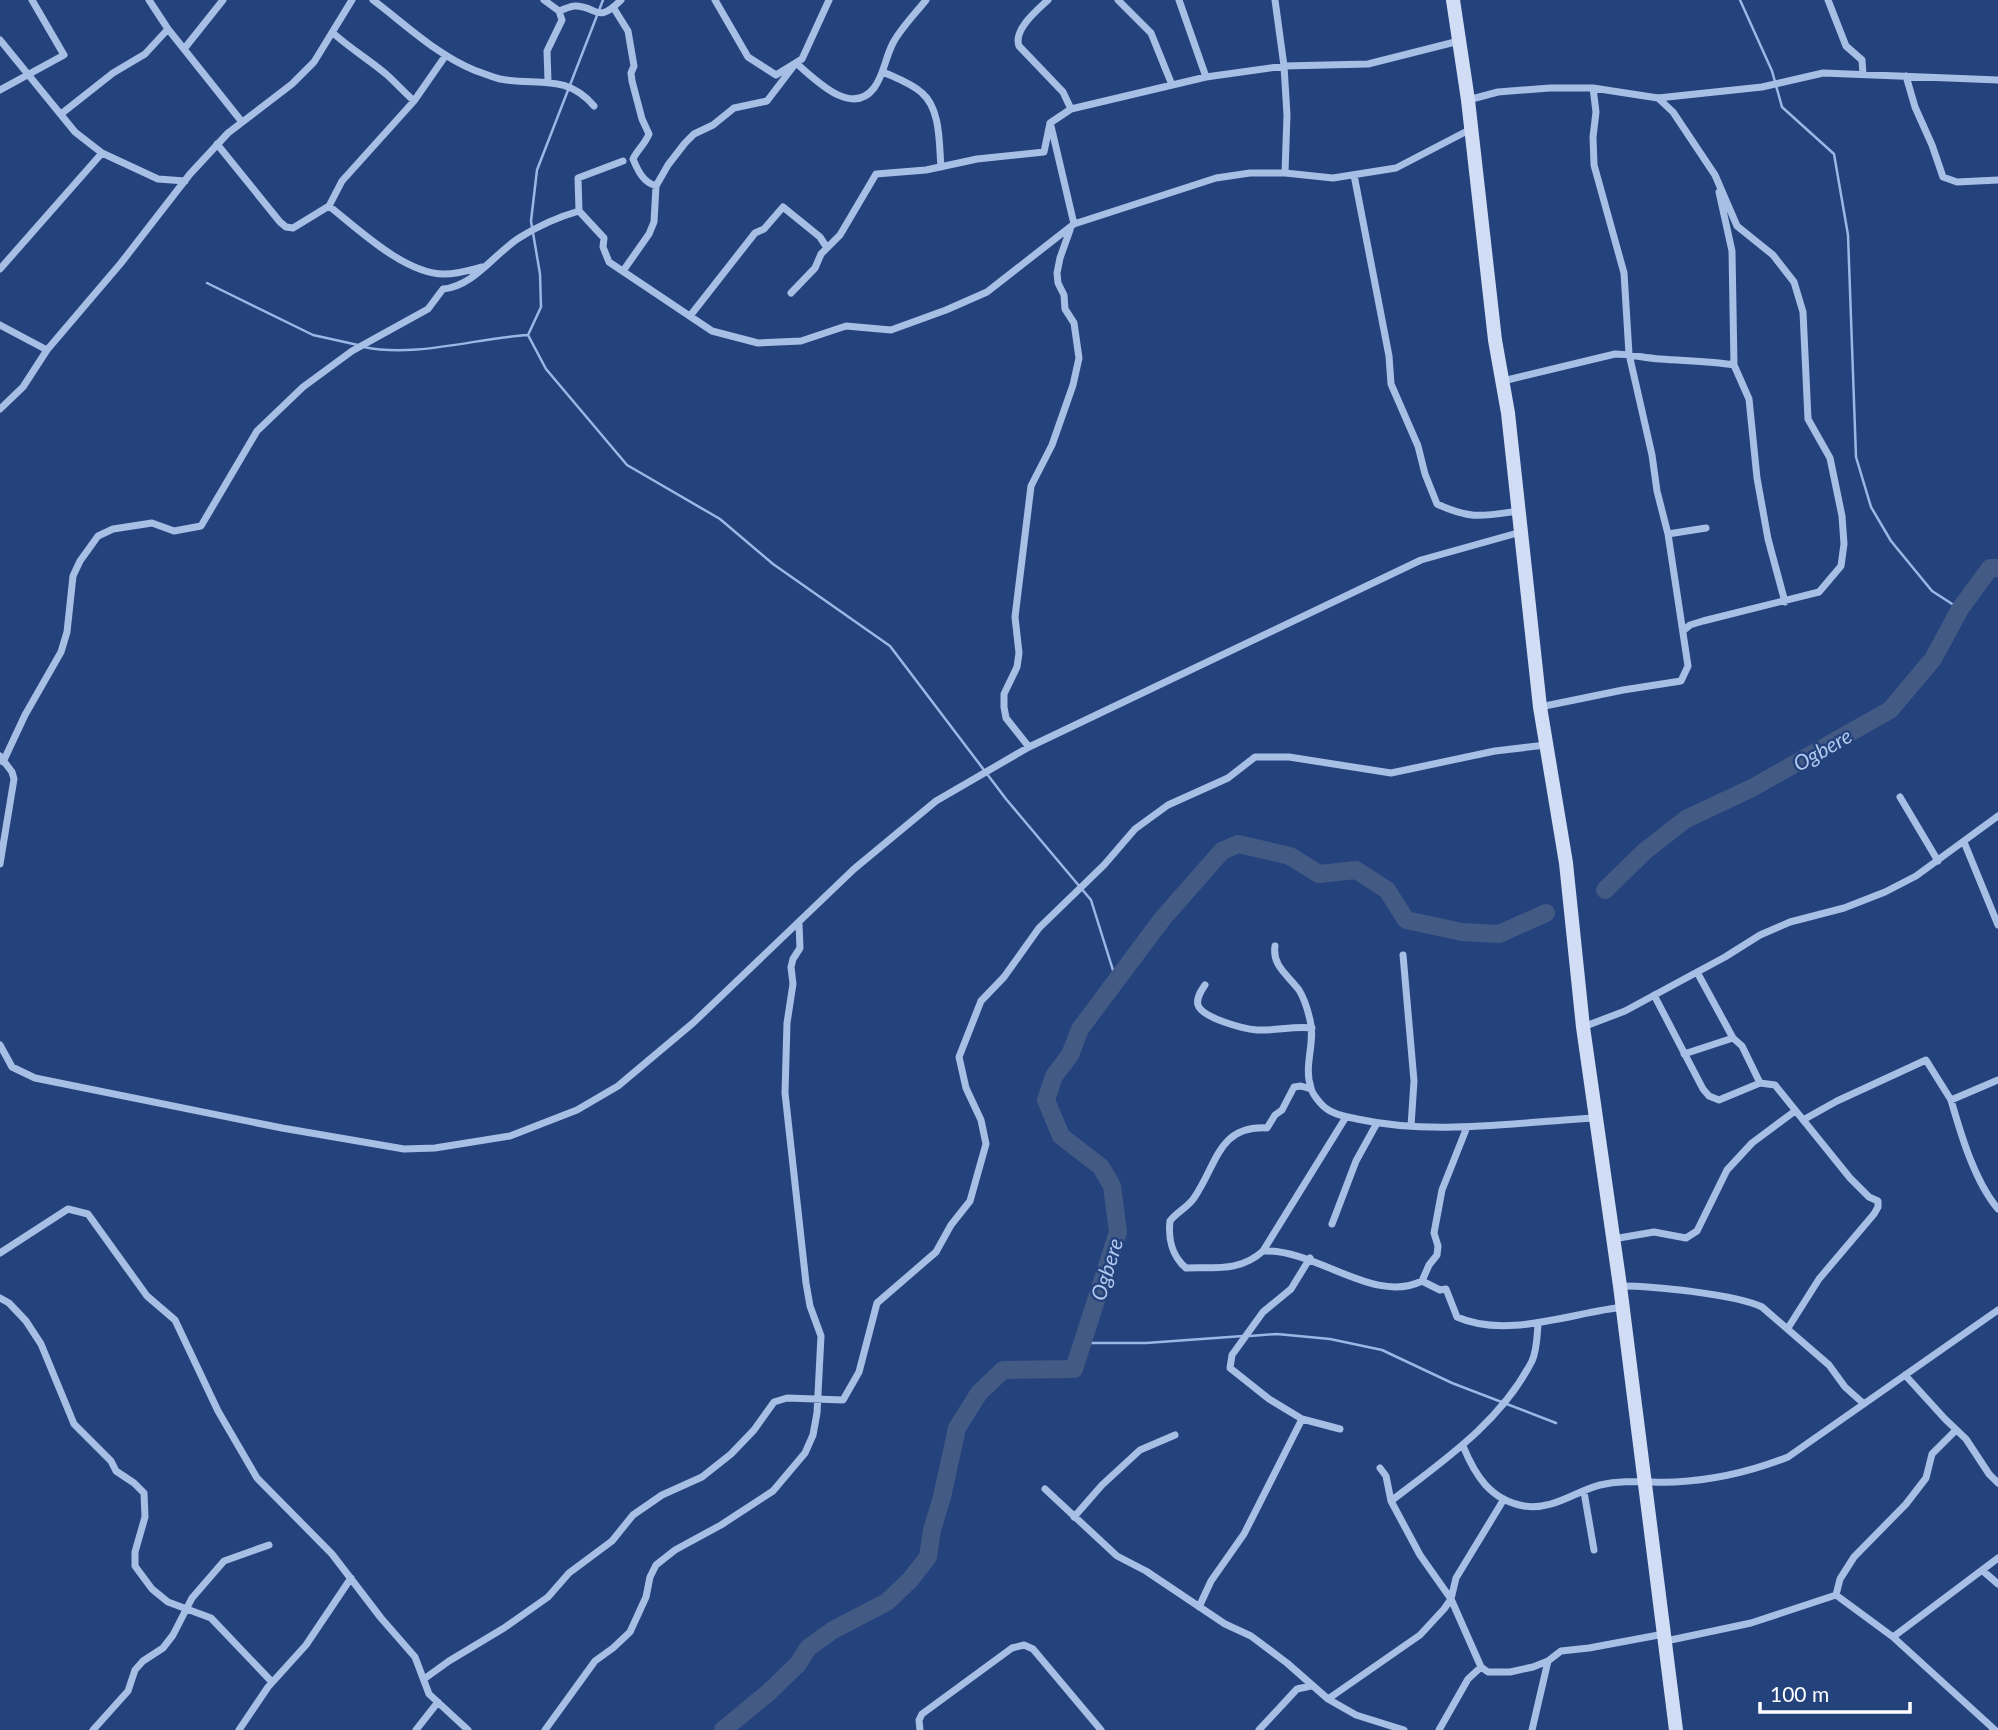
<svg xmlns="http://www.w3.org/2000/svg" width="1998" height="1730" viewBox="0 0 1998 1730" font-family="Lato,sans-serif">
<rect width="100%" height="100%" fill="#24427c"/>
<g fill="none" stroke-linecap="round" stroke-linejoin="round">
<path stroke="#9bb7e6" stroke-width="2.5" d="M 1740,0 L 1772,71 L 1782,107 L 1834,154 L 1848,235 L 1856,457 L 1871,507 L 1891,541 L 1932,591 L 1960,609
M 207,283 L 313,335 L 358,345
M 528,335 L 546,369 L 627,465 L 720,519 L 773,564 L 890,646 L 1006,799 L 1091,900 L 1117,983
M 528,335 L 541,307 L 540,274 L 531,221 L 537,170 L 603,0
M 364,347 C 415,358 477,338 528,335
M 1250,1336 L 1277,1334 L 1330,1339 L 1382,1350 L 1452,1383 L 1556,1423
M 1084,1343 L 1146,1343 L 1243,1336"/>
<path stroke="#435a85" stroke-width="18" d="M 1605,890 L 1645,851 L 1686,819 L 1752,788 L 1890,710 L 1933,659 L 1960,609 L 1990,568 L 1998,568
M 723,1730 L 769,1692 L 798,1664 L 808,1648 L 833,1630 L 887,1602 L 910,1580 L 928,1557 L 932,1530 L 942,1497 L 957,1428 L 979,1393 L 1003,1370 L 1074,1369 L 1118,1232 L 1112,1186 L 1101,1167 L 1061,1136 L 1046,1100 L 1054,1076 L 1070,1055 L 1080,1029 L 1163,918 L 1222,851 L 1238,844 L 1290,856 L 1319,874 L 1356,870 L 1387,890 L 1406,920 L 1462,932 L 1499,934 L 1546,913"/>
<path stroke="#a7bee5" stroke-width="7" d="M 149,0 L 168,29 L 242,122
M 373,0 C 405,24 437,55 474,70 C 482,73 492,77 500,79 C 537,86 566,73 594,106
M 544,0 L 559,11 L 562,20 L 547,51 L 548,81
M 715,0 L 748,57 L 776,75 L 802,59 L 829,0
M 1048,0 C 1037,10 1013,30 1019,46 L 1063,92 L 1071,109
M 1118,0 L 1151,33 L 1172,85
M 1179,0 L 1206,77
M 1275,0 L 1284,66 L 1287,115 L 1285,173
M 1828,0 L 1846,46 L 1862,60 L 1863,74
M 613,7 L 628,31 L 634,66 L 631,73 L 632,81 L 642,119 L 649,134 C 645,144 638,149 633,159 C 638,171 643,182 656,186
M 559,11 C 563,10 570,6 575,6 C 598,6 596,25 621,0
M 333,33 C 351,49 368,59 386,74 C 395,82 404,92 414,101
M 0,40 L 75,132 L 102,153 L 158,179 L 185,181
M 184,49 L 223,0
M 883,72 C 896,78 911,83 922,93 C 941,109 939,145 941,167
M 1906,76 L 1915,107 L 1932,145 L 1943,177 L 1957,182 L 1998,180
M 1593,88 L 1596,112 L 1593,137 L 1594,165 L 1624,273 L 1629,354 L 1652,455 L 1657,491 L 1668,534
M 0,90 L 64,55 L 32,0
M 1658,98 L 1673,112 L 1715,175 L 1737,226 L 1773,255 L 1794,282 L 1803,312 L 1808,419 L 1830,458 L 1842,516 L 1844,544 L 1841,566 L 1819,592 L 1703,621 L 1690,625 L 1684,630
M 1468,100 L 1498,92 L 1550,88 L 1593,88 L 1658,98 L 1762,87 L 1823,73 L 1998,80
M 61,114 L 113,73 L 145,54 L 168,29
M 1051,126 L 1074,224
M 217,144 L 280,222 L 286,227 L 293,228 L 329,206 L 342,181 L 414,101 L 446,55
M 1354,175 L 1389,356 L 1391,384 L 1418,446 L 1425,474 L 1437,504 C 1471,520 1483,516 1519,511
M 1719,192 L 1732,251 L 1734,365
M 329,206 C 358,229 406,275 445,274 C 457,274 470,270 482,267
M 579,211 L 604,238 L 603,247 L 609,262 L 712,331 L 758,343 L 801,341 L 846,326 L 891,330 L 946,310 L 987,292 L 1074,224 L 1216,178 L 1250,173 L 1285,173 L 1333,178 L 1396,168 L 1471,129
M 0,269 L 102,153
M 623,271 L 649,234 L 654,222 L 656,186 L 668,165 L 685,143 L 694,134 L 713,125 L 734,108 L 767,101 L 796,63 C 814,78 851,118 874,88 C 884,75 885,58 893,43 C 901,28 915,14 926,0
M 791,293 L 815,268 L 821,254 L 840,235 L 876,174 L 926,170 L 977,159 L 1044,152 L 1050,123 L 1071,109 L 1206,77 L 1284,66 L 1368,64 L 1459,41
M 690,316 L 755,233 L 764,229 L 783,207 L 820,237 L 827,248
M 0,325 L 47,350
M 1503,381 L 1615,354 C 1630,354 1644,358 1660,359 C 1685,361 1709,361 1734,365 L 1749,399 L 1757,478 L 1768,539 L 1785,602
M 0,409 L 23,387 L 47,350 L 121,263 L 190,174 L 228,133 L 292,84 L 314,62 L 352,0
M 1540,707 L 1623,690 L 1681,681 L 1688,666 L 1668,534 L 1706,528
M 1029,747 L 1006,718 L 1004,707 L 1004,694 L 1017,667 L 1019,653 L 1015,617 L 1031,486 L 1052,445 L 1073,385 L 1079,358 L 1074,323 L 1065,309 L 1064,295 L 1058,283 L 1057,273 L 1060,258 L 1070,230
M 0,756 L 12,772 L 14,779 L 0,864
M 3,762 L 25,715 L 61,652 L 67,632 L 73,576 L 80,561 L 98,536 L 113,529 L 152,523 L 174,531 L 201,526 L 257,431 L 303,387 L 352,351 L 428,309 L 443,289 C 474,286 494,254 519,238 C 538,226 558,217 579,211 L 578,178 L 623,161
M 1900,797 L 1938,861
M 1964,842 L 1998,925
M 1275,946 C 1272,966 1288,975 1299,990 C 1304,998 1308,1011 1310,1020 C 1316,1043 1303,1065 1311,1088 C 1312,1094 1322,1106 1327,1109 C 1334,1115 1348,1117 1357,1119 C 1435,1136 1517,1122 1596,1118
M 1403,955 L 1414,1081 L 1411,1126
M 1697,972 L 1733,1038 L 1742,1046 L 1760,1083
M 1205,985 C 1201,991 1196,998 1198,1005 C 1202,1018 1244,1029 1257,1030 C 1275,1031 1293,1026 1312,1028
M 1654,995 L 1703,1089 L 1709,1096 L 1719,1100 L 1760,1083 L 1775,1085 L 1850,1178 L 1869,1197 L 1878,1201 L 1878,1207 L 1874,1214 L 1819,1279 L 1788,1328
M 1583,1027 L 1625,1011 L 1725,957 L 1760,935 L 1790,922 L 1844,908 L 1885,892 L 1916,876 L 1998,816
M 0,1045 L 12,1067 L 35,1078 L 282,1128 L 404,1149 L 435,1148 L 510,1136 L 577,1110 L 618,1086 L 693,1023 L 854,869 L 936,801 L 1029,747 L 1421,560 L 1521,532
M 1684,1054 L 1733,1038
M 1998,1080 L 1951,1100 C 1961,1135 1975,1182 1998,1209
M 1311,1089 L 1301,1086 L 1294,1087 L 1282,1110 L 1275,1115 L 1267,1128 C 1218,1125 1217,1165 1194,1198 C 1188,1207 1177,1212 1170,1221 C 1168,1238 1172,1256 1186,1268 C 1215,1267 1240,1272 1263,1251 L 1346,1117
M 1803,1120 L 1837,1101 L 1926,1060 L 1951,1100
M 1332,1224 L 1356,1161 L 1377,1123
M 1613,1239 L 1654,1232 L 1686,1238 L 1697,1231 L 1727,1170 L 1752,1143 L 1795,1111
M 1263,1251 C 1318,1249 1373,1305 1422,1281 L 1429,1265 L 1437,1255 L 1438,1246 L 1434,1233 L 1442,1190 L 1467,1127
M 0,1253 L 68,1209 L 88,1214 L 147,1296 L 175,1320 L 218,1411 L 257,1478 L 332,1554 L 381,1618 L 415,1657 L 429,1694 L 468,1730
M 1310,1258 L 1291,1289 L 1263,1312 L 1232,1355 L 1230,1368 L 1269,1399 L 1302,1419 L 1340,1429
M 1422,1281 L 1440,1290 L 1446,1289 L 1457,1317 C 1506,1339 1571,1313 1623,1307
M 1621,1286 C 1652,1286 1735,1294 1762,1307 L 1829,1365 L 1845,1387 L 1864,1404
M 0,1298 L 9,1303 L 26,1321 L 41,1344 L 74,1424 L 111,1461 L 116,1471 L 134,1483 L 144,1493 L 145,1517 L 135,1552 L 135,1566 L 152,1589 L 168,1602 L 211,1618 L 272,1682
M 1905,1375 L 1945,1419 L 1966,1439 L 1989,1474 L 1998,1483
M 1463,1446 C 1475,1475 1490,1500 1524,1506 C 1552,1511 1576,1491 1600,1485 C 1626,1479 1650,1483 1675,1482 C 1716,1480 1750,1472 1788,1457 L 1998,1310
M 1380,1468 L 1386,1476 L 1391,1501 L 1420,1555 L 1451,1599 L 1481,1667 L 1488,1672 L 1510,1672 L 1533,1667 L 1548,1661 L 1561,1651 L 1589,1648 L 1664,1634
M 1045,1489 L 1117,1556 L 1146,1571 L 1225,1624 L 1251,1636 L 1287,1663 L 1328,1699 L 1356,1715 L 1404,1730
M 1584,1492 L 1594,1550
M 1391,1501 C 1443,1461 1501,1422 1532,1361 C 1537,1350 1537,1337 1538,1324
M 1074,1517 L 1102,1485 L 1140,1450 L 1175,1435
M 1983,1571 L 1998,1584
M 1836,1595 L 1893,1637 L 1995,1730
M 1836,1595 L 1840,1579 L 1854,1557 L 1906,1504 L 1926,1478 L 1932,1454 L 1956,1430
M 1199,1607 L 1211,1581 L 1244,1534 L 1302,1419
M 1893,1637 L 1998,1558
M 1666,1641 L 1751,1623 L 1836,1595
M 424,1679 L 449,1661 L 504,1628 L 548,1597 L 569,1573 L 612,1541 L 633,1515 L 662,1495 L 702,1477 L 731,1454 L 754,1430 L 774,1402 L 787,1398 L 843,1400 L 859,1372 L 877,1303 L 936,1252 L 951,1225 L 970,1201 L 986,1144 L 981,1120 L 966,1088 L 959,1057 L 981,1001 L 1004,977 L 1039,928 L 1104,865 L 1135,829 L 1168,805 L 1228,778 L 1255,757 L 1289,757 L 1391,773 L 1495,751 L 1546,745
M 1328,1699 L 1420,1635 L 1444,1609 L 1451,1599 L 1456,1578 L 1504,1499
M 93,1730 L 128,1691 L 135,1670 L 143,1661 L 163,1648 L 173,1635 L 192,1598 L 224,1561 L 269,1545
M 239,1730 L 268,1687 L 306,1645 L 351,1578
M 416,1730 L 438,1702
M 545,1730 L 595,1661 L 613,1648 L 630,1632 L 646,1597 L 650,1577 L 656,1565 L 675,1550 L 721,1525 L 773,1491 L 805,1453 L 813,1435 L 817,1413 L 821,1336 L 810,1306 L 806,1283 L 785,1093 L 787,1023 L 793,984 L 791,967 L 793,959 L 800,948 L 799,924
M 920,1730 L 919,1720 L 922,1714 L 1012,1648 L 1024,1645 L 1033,1649 L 1101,1730
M 1259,1730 L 1297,1689 L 1311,1686
M 1439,1730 L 1468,1679 L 1481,1667
M 1532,1730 L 1548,1661"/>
<path stroke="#d1ddf5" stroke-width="14" d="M 1453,0 L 1468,100 L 1495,340 L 1508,413 L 1540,707 L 1566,863 L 1583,1027 L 1620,1286 L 1676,1730"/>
</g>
<g text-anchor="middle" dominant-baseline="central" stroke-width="5" stroke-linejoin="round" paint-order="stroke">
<g font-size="21" font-style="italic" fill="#b2c8ed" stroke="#24427c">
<text transform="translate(1822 749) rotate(-30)">Ogbere</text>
<text transform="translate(1106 1269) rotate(-73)">Ogbere</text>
</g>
</g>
<path d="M1760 1702v10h150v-10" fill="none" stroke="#ffffff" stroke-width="3.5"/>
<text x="1770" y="1702" font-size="21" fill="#ffffff" stroke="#24427c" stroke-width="5" paint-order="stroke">100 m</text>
</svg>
